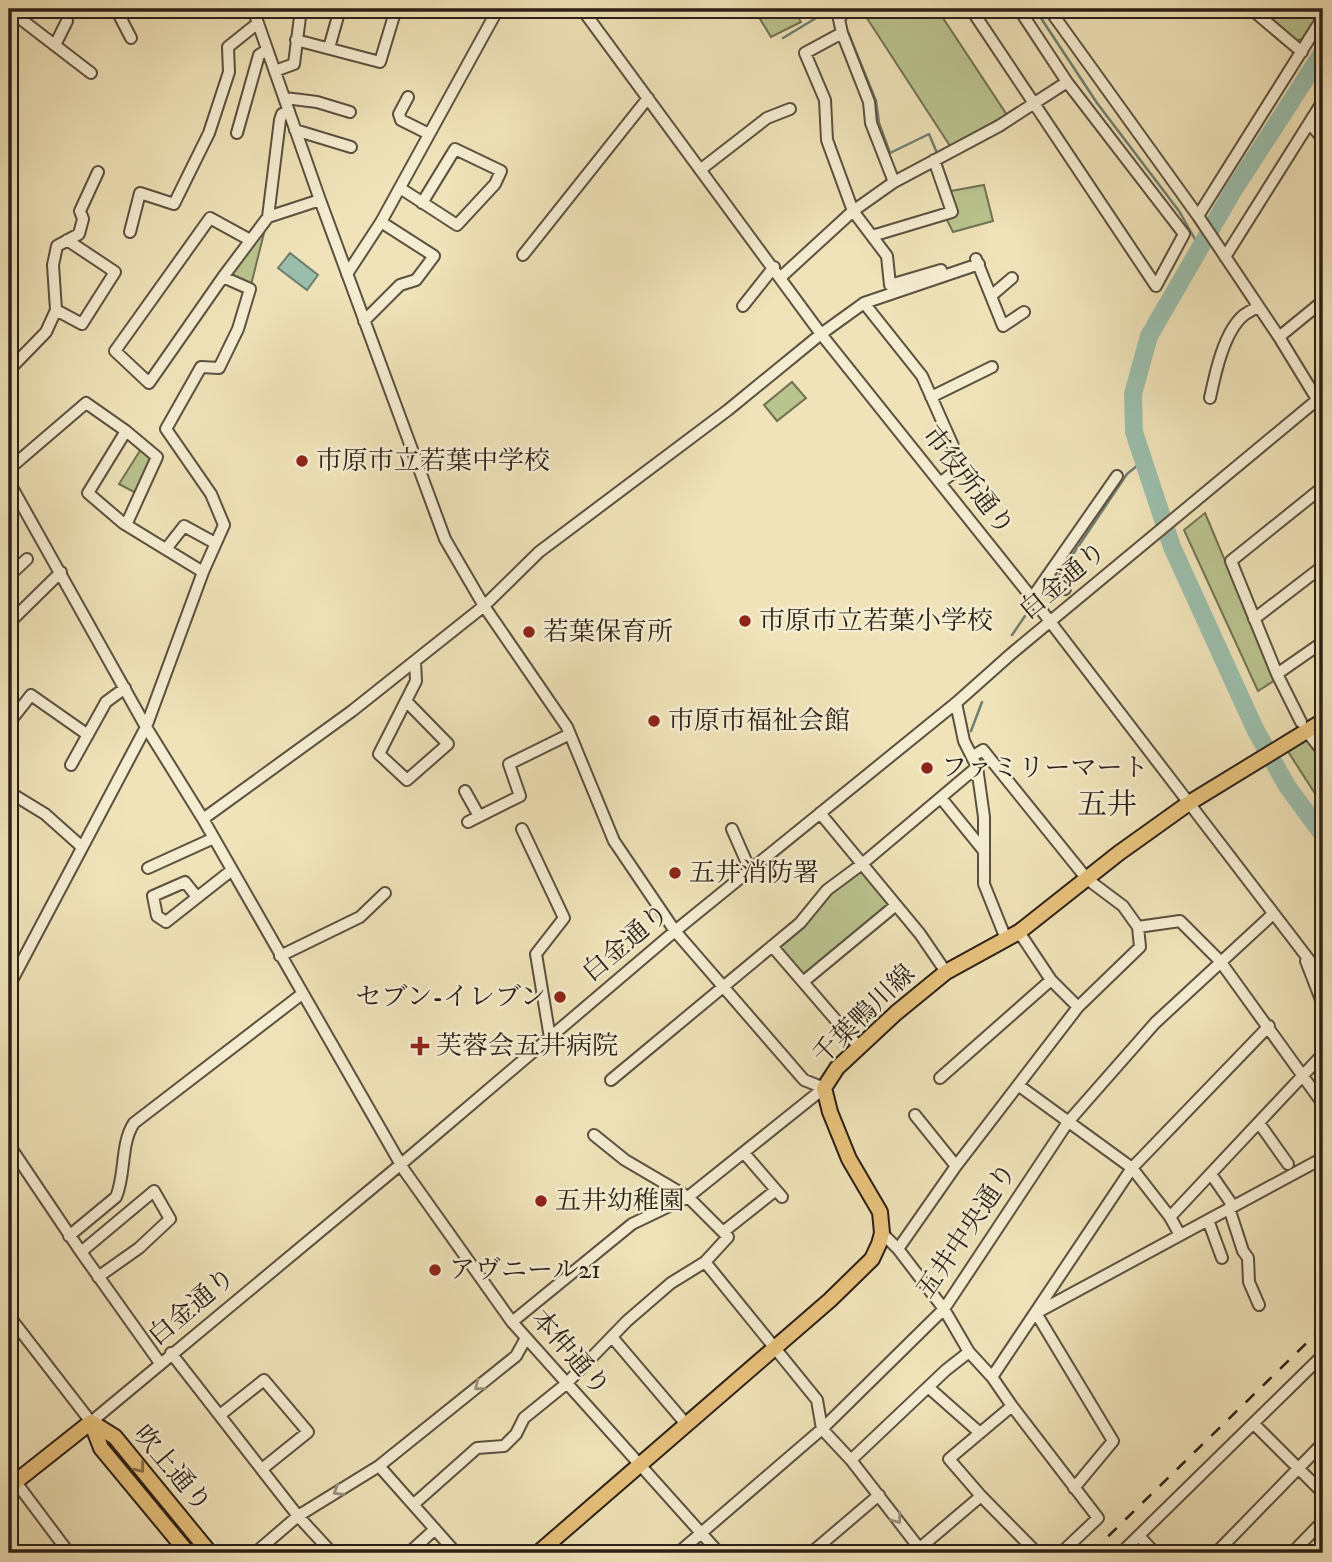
<svg xmlns="http://www.w3.org/2000/svg" width="1332" height="1562" viewBox="0 0 1332 1562" font-family="'IM FELL DW Pica','Noto Serif JP',serif">
<rect width="100%" height="100%" fill="#f0e3b9"/>
<filter id="stains"><feTurbulence type="fractalNoise" baseFrequency=".00286" numOctaves="4"/><feColorMatrix values="0 0 0 0 .2 0 0 0 0 .09 0 0 0 0 .02 0 0 0 .5 -.17"/></filter>
<radialGradient id="worn" r=".72"><stop offset=".6" stop-color="#630" stop-opacity="0"/><stop offset="1" stop-color="#630" stop-opacity=".3"/></radialGradient>
<path fill="#bac48f" stroke="#727252" stroke-width="2" d="M 754,9 L 793,9 L 801,22 L 771,37 Z
M 861,9 L 937,9 L 1007,115 L 950,146 Z
M 1260,9 L 1322,9 L 1302,39 L 1295,41 Z
M 984,185 L 993,221 L 953,232 L 944,214 L 952,212 L 945,192 Z
M 268,217 L 250,289 L 223,277 Z
M 792,382 L 806,398 L 777,421 L 764,405 Z
M 141,449 L 151,455 L 152,461 L 138,494 L 119,484 Z
M 1205,513 L 1275,680 L 1258,691 L 1184,530 Z
M 1307,737 L 1323,757 L 1323,806 L 1287,750 Z
M 858,872 L 863,873 L 888,903 L 888,909 L 803,976 L 779,949 L 780,944 L 829,894 Z"/>
<path fill="#9bbeac" stroke="#6e7e70" stroke-width="2" d="M 290,253 L 318,275 L 307,290 L 278,268 Z"/>
<g fill="none" stroke-linecap="round" stroke-linejoin="round">
<path stroke="#6e7e70" stroke-width="2.5" d="M 1035,9 L 1097,103 L 1179,211 L 1200,248
M 848,32 L 876,101 L 879,123 L 890,153 L 929,134 L 937,153
M 783,38 L 831,9
M 941,163 L 950,188
M 1057,578 L 1127,474 L 1143,461
M 1047,592 L 1053,583
M 1012,635 L 1025,616
M 971,731 L 982,702"/>
<path stroke="#9bbeac" stroke-width="18" d="M 1323,52 L 1233,191 L 1149,336 L 1133,394 L 1134,432 L 1172,547 L 1256,731 L 1287,786 L 1323,835"/>
<g stroke="#5c503f" stroke-width="14">
<path id="minor" d="M 116,9 L 131,38
M 220,9 L 221,9
M 253,9 L 320,200 L 445,539 L 484,606 L 567,727 L 614,841 L 675,931 L 804,1080 L 824,1088 L 688,1197 L 632,1224 L 512,1322
M 582,9 L 821,334 L 1032,598 L 1323,978
M 847,9 L 839,19 L 842,33 L 869,102 L 871,123 L 894,182
M 971,9 L 1156,286 L 1184,234 L 1067,82 L 1019,9
M 1049,9 L 1198,216 L 1279,337 L 1323,409
M 1251,9 L 1302,52
M 9,10 L 91,73
M 842,33 L 805,53 L 825,100 L 827,140 L 853,211 L 887,256 L 890,285 L 941,270
M 296,40 L 380,62 L 396,9
M 55,45 L 67,21
M 329,48 L 340,9
M 275,71 L 294,64 L 301,9
M 408,97 L 399,114 L 401,120 L 429,134
M 285,98 L 317,102 L 350,112
M 1310,124 L 1323,139
M 295,130 L 351,147
M 237,133 L 259,55 L 267,50
M 700,170 L 767,118 L 790,109
M 400,188 L 457,225 L 495,184 L 501,171 L 455,149 L 422,203
M 1198,216 L 1323,17
M 268,217 L 280,120 L 282,114 L 289,111
M 130,232 L 140,193 L 174,204 L 209,133 L 229,72 L 228,47 L 258,23
M 872,236 L 952,212 L 934,160
M 523,255 L 648,98
M 1225,257 L 1323,101
M 976,259 L 1003,326 L 1024,312
M 347,274 L 381,222 L 498,9
M 223,277 L 149,383 L 115,351 L 210,218 L 250,240
M 781,277 L 853,211 L 894,182 L 999,126 L 1067,82
M 991,296 L 1012,278
M 864,303 L 922,376 L 962,466 L 940,483
M 743,306 L 774,267
M 56,310 L 82,324 L 115,272 L 67,240
M 364,321 L 400,285 L 416,280 L 434,256 L 381,222
M 1279,337 L 1323,301
M 9,365 L 12,367 L 46,332 L 56,310 L 53,265 L 57,246 L 79,234 L 83,219 L 80,211 L 98,172
M 931,397 L 992,367
M 1210,398 C 1215,374 1224,331 1244,315 C 1248,312 1254,309 1258,307
M 9,469 L 86,403 L 126,431 L 88,493 L 123,523 L 203,572
M 9,482 L 146,727 L 203,819 L 404,1170 L 512,1322 L 719,1553
M 126,525 L 157,457 L 126,431
M 166,549 L 184,526 L 215,543
M 9,576 L 27,559
M 1047,576 L 1065,589
M 1032,598 L 1117,476
M 1254,619 L 1323,566
M 9,623 L 61,572
M 1277,674 L 1323,642
M 406,701 L 448,744 L 407,780 L 379,754 L 416,681 L 415,661
M 956,703 L 964,741 L 977,767 L 984,817 L 984,884 L 1006,939
M 1301,722 L 1277,674 L 1231,561 L 1323,487
M 9,723 L 31,695 L 88,735
M 1307,732 L 1323,752
M 71,765 L 106,702 L 125,688
M 465,791 L 479,816
M 9,792 L 45,814 L 82,847
M 941,798 L 984,851
M 820,813 L 920,934 L 946,972
M 203,819 L 352,711 L 484,606 L 539,552 L 728,410 L 821,334 L 864,303 L 979,264
M 468,822 L 520,796 L 509,764 L 570,734
M 522,829 L 564,918 L 536,954 L 550,1038
M 732,829 L 750,870
M 148,868 L 214,838
M 197,897 L 185,882 L 153,896 L 157,916 L 166,922 L 232,870
M 1138,927 L 1180,921 L 1220,961 L 1323,1104
M 1019,932 L 1051,980 L 1078,1007
M 772,946 L 859,1047
M 280,956 L 360,917 L 385,893
M 1306,961 L 1323,1005
M 803,982 L 896,905
M 9,986 L 146,727 L 203,572 L 224,525 L 211,494 L 166,429 L 201,367 L 219,368 L 238,329 L 250,289 L 223,277 L 268,217 L 320,200
M 940,1078 L 1051,980
M 611,1080 L 800,923 L 827,890 L 862,864 L 977,767
M 1018,1085 L 1132,1168 L 1170,1217 L 1180,1235
M 915,1115 L 956,1166
M 1259,1123 L 1288,1164
M 594,1135 L 625,1160 L 688,1197 L 728,1237 L 705,1262 L 817,1400 L 822,1429 L 851,1460 L 923,1553
M 9,1145 L 81,1252 L 160,1363
M 744,1153 L 782,1197
M 1211,1174 L 1233,1206
M 1229,1208 L 1243,1251 L 1248,1258 L 1249,1282 L 1259,1305
M 1170,1217 L 1323,1054
M 1208,1220 L 1222,1258
M 723,1232 L 776,1190
M 882,1233 L 898,1249 L 944,1309 L 969,1352 L 992,1377 L 1012,1406 L 1098,1518 L 1061,1553
M 69,1236 L 116,1197 C 126,1174 120,1144 134,1123 L 302,994
M 898,1249 L 956,1166 L 1078,1007 L 1140,947 L 1138,927 L 1123,906 L 1087,879 L 983,750 L 973,756
M 81,1252 L 154,1191 L 170,1219 L 139,1248 L 98,1277
M 9,1316 L 91,1422 L 400,1165 L 675,931 L 956,703 L 1011,654 L 1323,395
M 612,1337 L 686,1424
M 171,1353 L 298,1516 L 332,1553
M 992,1377 L 1132,1168 L 1269,1026
M 928,1387 L 980,1433
M 1012,1406 L 949,1459 L 981,1496 L 1037,1553
M 220,1415 L 264,1380 L 308,1432 L 262,1469
M 1254,1424 L 1323,1493
M 851,1460 L 946,1370 L 969,1352
M 379,1466 L 456,1553
M 15,1481 L 69,1553
M 1074,1488 L 1113,1441 L 1036,1313 L 1323,1158
M 414,1504 L 477,1448 L 504,1446 L 516,1434 L 524,1418 L 566,1384 L 627,1321 L 671,1283 L 705,1262
M 1139,1536 L 1155,1553
M 255,1553 L 298,1516 L 379,1466 L 516,1356 L 526,1338
M 409,1553 L 435,1529
M 678,1553 L 822,1429 L 944,1309 L 1068,1122 L 1155,1023 L 1273,914
M 811,1553 L 879,1495
M 914,1553 L 981,1496
M 1121,1553 L 1323,1355
M 1216,1553 L 1323,1443
M 1292,1553 L 1323,1521"/>
</g>
<g stroke="#2a1f16" stroke-width="18">
<path id="major" d="M 91,1422 L 115,1437 L 210,1553
M 91,1422 L 101,1448 L 188,1553
M 9,1487 L 91,1422
M 538,1553 L 830,1300 L 872,1259 L 879,1244 L 882,1233 L 880,1212 L 849,1159 L 830,1112 L 824,1088 L 837,1068 L 896,1013 L 946,972 L 1019,932 L 1119,853 L 1189,803 L 1323,721"/>
</g>
<use href="#minor" stroke="#f5edd2" stroke-width="10"/>
<use href="#major" stroke="#e8c27c" stroke-width="14"/>
<path stroke="#2a1f16" stroke-width="2.5" stroke-dasharray="12 12" stroke-linecap="butt" d="M 1091,1553 L 1323,1327"/>
</g>
<defs><path id="oneway-chevron" d="M-2-3.5L2.5 0L-2 3.5" fill="none" stroke-width="1.6" stroke-linecap="round" stroke-linejoin="round" transform="scale(1.75)"/></defs>
<g stroke="#9a907d">
<use href="#oneway-chevron" transform="translate(479 1386) rotate(141)"/>
<use href="#oneway-chevron" transform="translate(338 1491) rotate(148)"/>
<use href="#oneway-chevron" transform="translate(897 1519) rotate(53)"/>
</g>
<use stroke="#897049" href="#oneway-chevron" transform="translate(140 1468) rotate(51)"/>
<g fill="#8f2418" stroke="#f5edd2" stroke-width="2.5">
<circle cx="302" cy="461" r="7"/>
<circle cx="745" cy="621" r="7"/>
<circle cx="529" cy="632" r="7"/>
<circle cx="654" cy="721" r="7"/>
<circle cx="927" cy="768" r="7"/>
<circle cx="675" cy="873" r="7"/>
<circle cx="560" cy="997" r="7"/>
<path d="M416.5 1035.5h7v7h7v7h-7v7h-7v-7h-7v-7h7z"/>
<circle cx="541" cy="1201" r="7"/>
<circle cx="435" cy="1270" r="7"/>
</g>
<g text-anchor="middle" dominant-baseline="central" stroke-width="5" stroke-linejoin="round" paint-order="stroke">
<g font-size="26" fill="#2a1f16" stroke="#f5edd2" text-anchor="start">
<text x="316" y="461">市原市立若葉中学校</text>
<text x="759" y="621">市原市立若葉小学校</text>
<text x="543" y="632">若葉保育所</text>
<text x="668" y="721">市原市福祉会館</text>
<text x="941" y="768">ファミリーマート</text>
<text x="689" y="873">五井消防署</text>
<text x="546" y="997" text-anchor="end">セブン-イレブン</text>
<text x="436" y="1046">芙蓉会五井病院</text>
<text x="555" y="1201">五井幼稚園</text>
<text x="449" y="1270">アヴニール21</text>
</g>
<g font-size="26" fill="#2a1f16" stroke="#f5edd2">
<text transform="translate(968 481) rotate(52)">市役所通り</text>
<text transform="translate(1063 581) rotate(-40)">白金通り</text>
<text transform="translate(626 943) rotate(-40)">白金通り</text>
<text transform="translate(864 1015) rotate(-44)">千葉鴨川線</text>
<text transform="translate(967 1231) rotate(-56)">五井中央通り</text>
<text transform="translate(192 1307) rotate(-40)">白金通り</text>
<text transform="translate(570 1353) rotate(49)">本仲通り</text>
<text transform="translate(172 1469) rotate(50)">吹上通り</text>
</g>
<g font-size="30" fill="#2a1f16" stroke="#f5edd2">
<text x="1107" y="805">五井</text>
</g>
</g>
<rect width="1332" height="1562" fill="none" stroke="#f0e3b9" stroke-width="35"/>
<rect x="10" y="10" width="1311" height="1541" fill="none" stroke="#2a1f16" stroke-width="3.5"/>
<rect x="18" y="18" width="1297" height="1527" fill="none" stroke="#2a1f16" stroke-width="2"/>
<rect width="100%" height="100%" filter="url(#stains)"/>
<rect width="100%" height="100%" fill="url(#worn)"/>
</svg>
